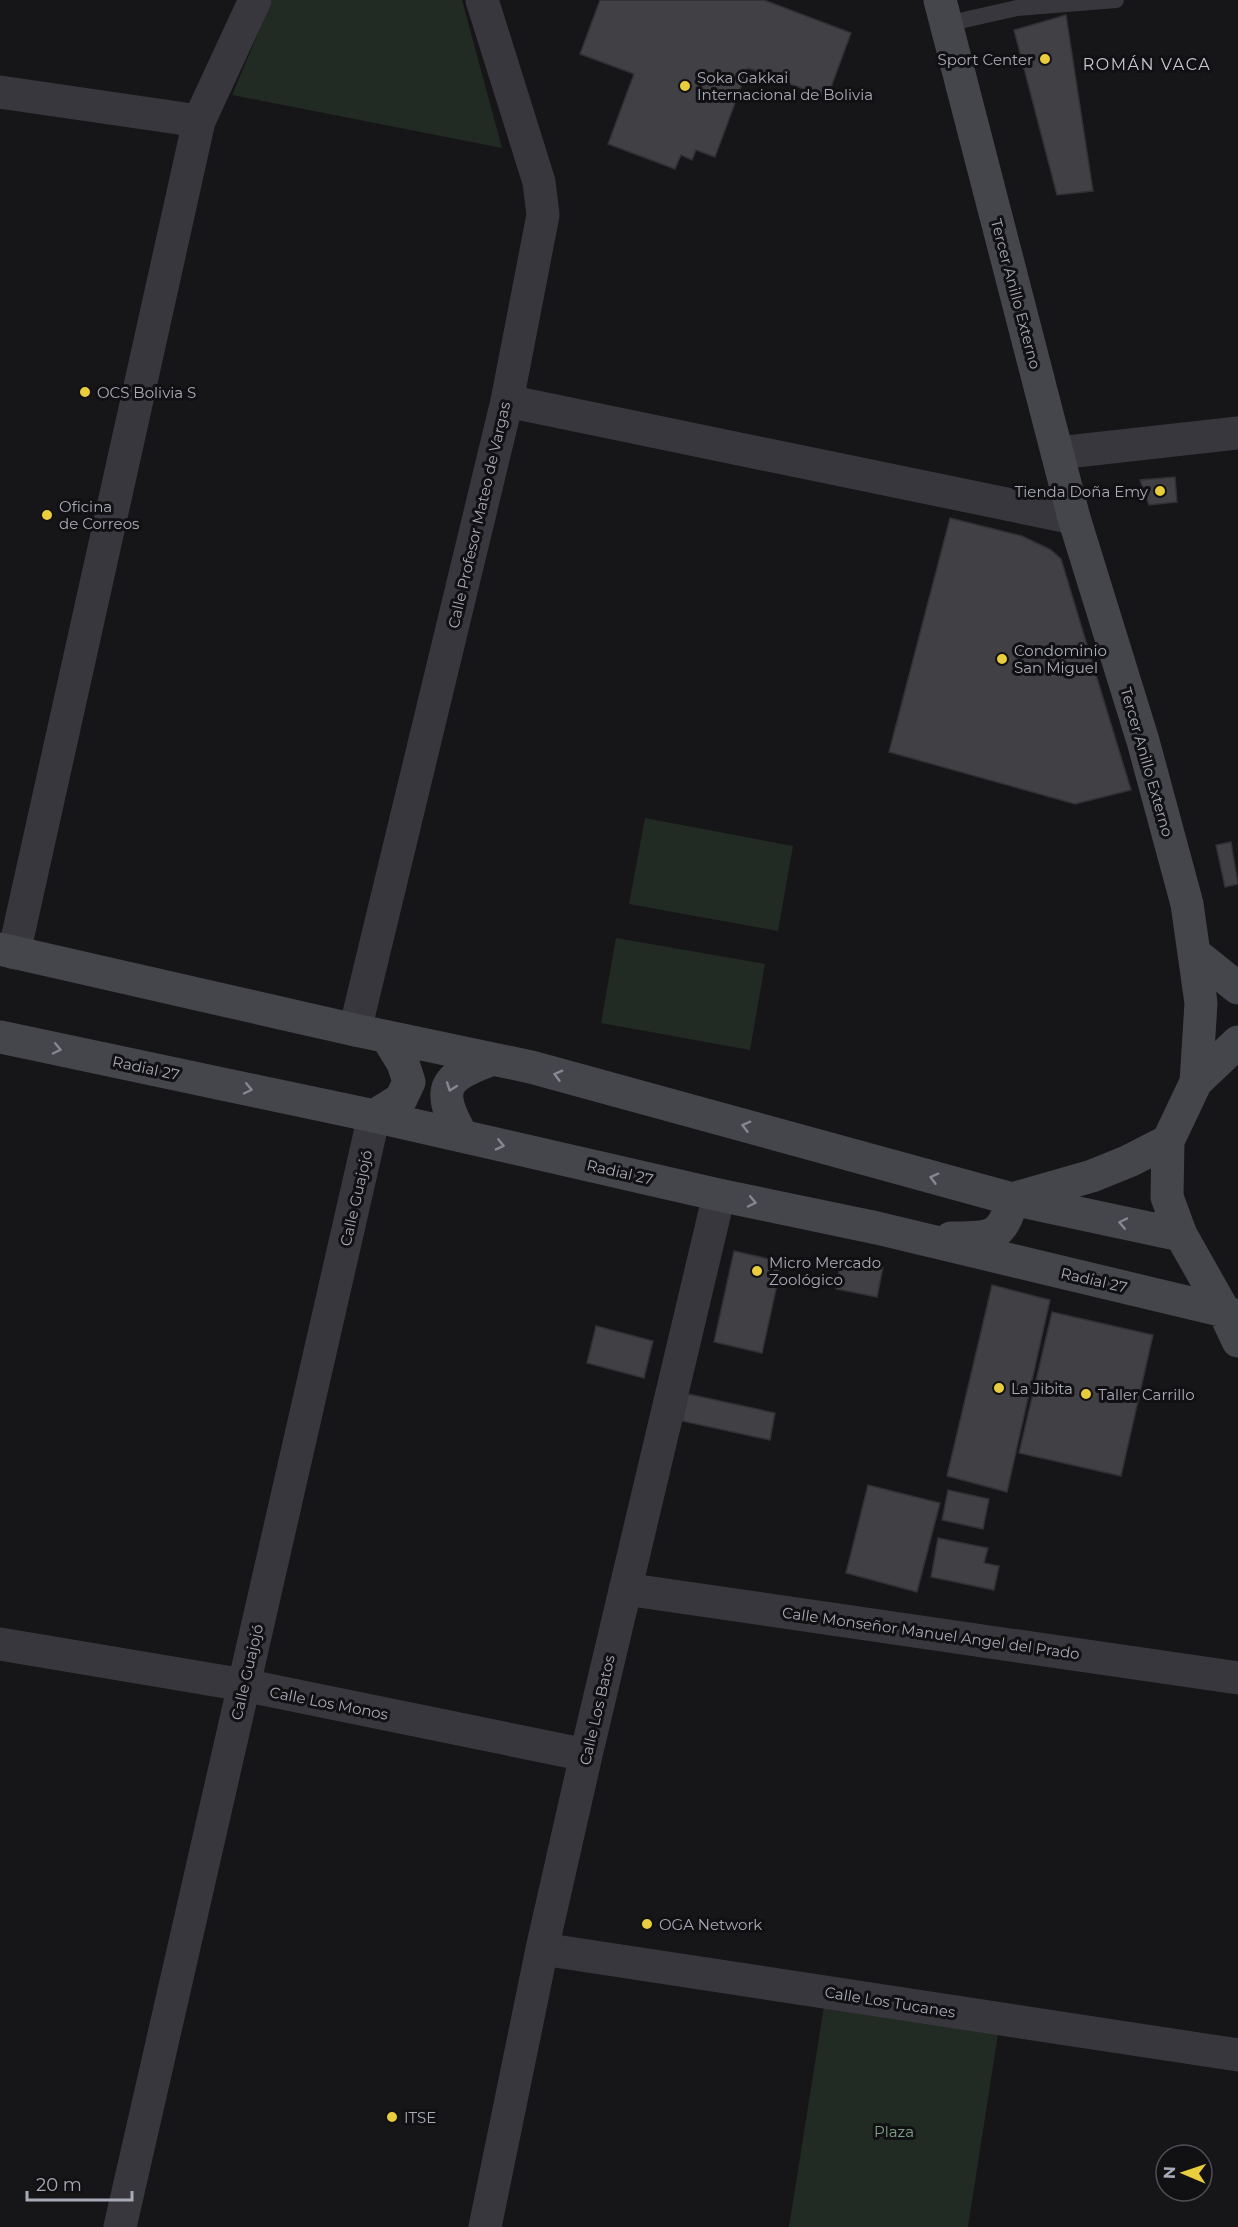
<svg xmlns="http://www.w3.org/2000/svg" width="1238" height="2227" viewBox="0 0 1238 2227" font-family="Montserrat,sans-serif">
<rect width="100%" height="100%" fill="#161618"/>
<path fill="#222a24" d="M 272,0 L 462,0 L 502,148 L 232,95 Z
M 645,818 L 793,846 L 778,931 L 629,904 Z
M 616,938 L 765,964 L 750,1050 L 601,1023 Z
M 824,2006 L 998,2034 L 968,2227 L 789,2227 Z"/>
<path fill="#404045" stroke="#313034" stroke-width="1.5" d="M 600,0 L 764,0 L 851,33 L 827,98 L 748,68 L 715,157 L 696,150 L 692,160 L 681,155 L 675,169 L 608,144 L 634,74 L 580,54 Z
M 1066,15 L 1093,191 L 1057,195 L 1014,30 Z
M 1175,477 L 1177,502 L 1149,505 L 1140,480 Z
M 950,518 L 1022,536 L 1051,550 L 1061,559 L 1131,790 L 1075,804 L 889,752 Z
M 1231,842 L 1238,884 L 1225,887 L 1216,845 Z
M 734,1251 L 782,1262 L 762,1353 L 714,1342 Z
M 841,1260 L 883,1267 L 877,1297 L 836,1289 Z
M 992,1285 L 1050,1300 L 1007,1492 L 947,1476 Z
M 1052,1312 L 1153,1335 L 1121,1476 L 1019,1453 Z
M 596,1326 L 653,1341 L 644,1378 L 587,1363 Z
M 688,1394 L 775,1413 L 770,1440 L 682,1421 Z
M 868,1485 L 940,1503 L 917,1592 L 846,1573 Z
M 948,1490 L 989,1499 L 983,1529 L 942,1520 Z
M 938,1538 L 988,1548 L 984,1563 L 999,1566 L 994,1590 L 931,1577 Z"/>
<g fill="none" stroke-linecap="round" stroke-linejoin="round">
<path stroke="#37373d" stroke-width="16" d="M 946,24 L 1017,8 L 1116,0"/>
<path stroke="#37373d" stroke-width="33" d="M 0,92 L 199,121
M 507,401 L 1074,518
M 1058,453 L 1238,433
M 14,953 L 199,121 L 255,0
M 355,1030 L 507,401 L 543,215 L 539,182 L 482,0
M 625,1589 L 1238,1678
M 0,1644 L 244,1685 L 586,1755
M 542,1949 L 1238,2055
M 120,2227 L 374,1116
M 485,2227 L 542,1949 L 586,1755 L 719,1195"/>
<path stroke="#45464c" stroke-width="33" d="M 940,0 L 1074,518 L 1143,741 L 1187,904 L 1201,1003 L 1196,1082 L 1168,1141 L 1167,1197 L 1181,1235 L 1224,1311 L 1238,1341
M 0,949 L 355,1030 L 531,1067 L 1012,1199 L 1181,1235
M 1194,953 L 1238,988
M 0,1037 L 374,1116 L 719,1195 L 877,1228 L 1224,1311 L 1236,1316
M 1196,1082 L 1238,1042
M 374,1116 L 401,1099 L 409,1082 L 403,1063 L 387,1037
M 462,1136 C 435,1088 443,1077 493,1059
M 951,1238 C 988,1238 1003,1240 1012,1199 L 1092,1176 L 1129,1161 L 1168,1141"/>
</g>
<defs><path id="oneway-chevron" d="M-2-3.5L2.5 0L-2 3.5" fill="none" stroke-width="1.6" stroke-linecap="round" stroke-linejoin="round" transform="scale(1.5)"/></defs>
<g stroke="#868792">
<use href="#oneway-chevron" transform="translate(57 1049) rotate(12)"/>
<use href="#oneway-chevron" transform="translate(558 1075) rotate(-165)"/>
<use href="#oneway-chevron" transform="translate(451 1087) rotate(110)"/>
<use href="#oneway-chevron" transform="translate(248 1089) rotate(12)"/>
<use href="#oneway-chevron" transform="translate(746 1126) rotate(-165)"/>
<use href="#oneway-chevron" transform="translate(500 1145) rotate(13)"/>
<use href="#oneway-chevron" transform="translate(934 1178) rotate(-165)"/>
<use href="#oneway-chevron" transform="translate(752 1202) rotate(12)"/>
<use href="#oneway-chevron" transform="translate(1123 1223) rotate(-168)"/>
</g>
<g fill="#e9cd3c" stroke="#111113" stroke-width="2">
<circle cx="1045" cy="59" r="6"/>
<circle cx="685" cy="86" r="6"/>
<circle cx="85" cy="392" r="6"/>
<circle cx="1160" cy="491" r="6"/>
<circle cx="47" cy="515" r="6"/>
<circle cx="1002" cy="659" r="6"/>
<circle cx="757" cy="1271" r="6"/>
<circle cx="999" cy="1388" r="6"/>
<circle cx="1086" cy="1394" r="6"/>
<circle cx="647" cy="1924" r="6"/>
<circle cx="392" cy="2117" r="6"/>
</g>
<g text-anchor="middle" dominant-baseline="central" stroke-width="6" stroke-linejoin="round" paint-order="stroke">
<g font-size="15" fill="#a9aab7" stroke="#111113" text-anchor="start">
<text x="1033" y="59" text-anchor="end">Sport Center</text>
<text x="697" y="77">Soka Gakkai<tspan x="697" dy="17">Internacional de Bolivia</tspan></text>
<text x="97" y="392">OCS Bolivia S</text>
<text x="1148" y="491" text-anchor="end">Tienda Doña Emy</text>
<text x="59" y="506">Oficina<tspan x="59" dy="17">de Correos</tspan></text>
<text x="1014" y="650">Condominio<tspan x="1014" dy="17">San Miguel</tspan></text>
<text x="769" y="1262">Micro Mercado<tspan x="769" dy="17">Zoológico</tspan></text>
<text x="1011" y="1388">La Jibita</text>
<text x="1098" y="1394">Taller Carrillo</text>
<text x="659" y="1924">OGA Network</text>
<text x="404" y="2117">ITSE</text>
</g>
<g font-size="15" fill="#a9aab7" stroke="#111113">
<text transform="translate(1016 294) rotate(75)">Tercer Anillo Externo</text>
<text transform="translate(479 515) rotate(-77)">Calle Profesor Mateo de Vargas</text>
<text transform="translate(1147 762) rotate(74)">Tercer Anillo Externo</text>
<text transform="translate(146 1068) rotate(12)">Radial 27</text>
<text transform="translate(620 1172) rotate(13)">Radial 27</text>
<text transform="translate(356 1198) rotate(-77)">Calle Guajojó</text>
<text transform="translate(1094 1280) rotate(13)">Radial 27</text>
<text transform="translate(931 1633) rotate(8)">Calle Monseñor Manuel Angel del Prado</text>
<text transform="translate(247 1672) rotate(-77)">Calle Guajojó</text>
<text transform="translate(329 1703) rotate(11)">Calle Los Monos</text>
<text transform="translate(597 1710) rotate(-77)">Calle Los Batos</text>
<text transform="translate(890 2002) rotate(9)">Calle Los Tucanes</text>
</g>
<g font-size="15" fill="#80a188" stroke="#111113">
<text x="894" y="2131">Plaza</text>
</g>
<g font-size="16" letter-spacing="1.5" fill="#c9cad3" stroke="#111113">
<text x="1147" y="64">ROMÁN VACA</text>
</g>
</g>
<g transform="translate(1184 2173) rotate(272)"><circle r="28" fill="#111113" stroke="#4e4e55" stroke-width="1.5"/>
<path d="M0-4.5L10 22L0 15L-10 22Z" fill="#e9cd3c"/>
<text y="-9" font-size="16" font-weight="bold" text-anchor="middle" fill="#a9aab7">N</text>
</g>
<path d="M27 2191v9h105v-9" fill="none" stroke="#a9aab7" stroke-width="3"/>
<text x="36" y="2191" font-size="18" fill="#a9aab7" stroke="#111113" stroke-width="4.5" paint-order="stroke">20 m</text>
</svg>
